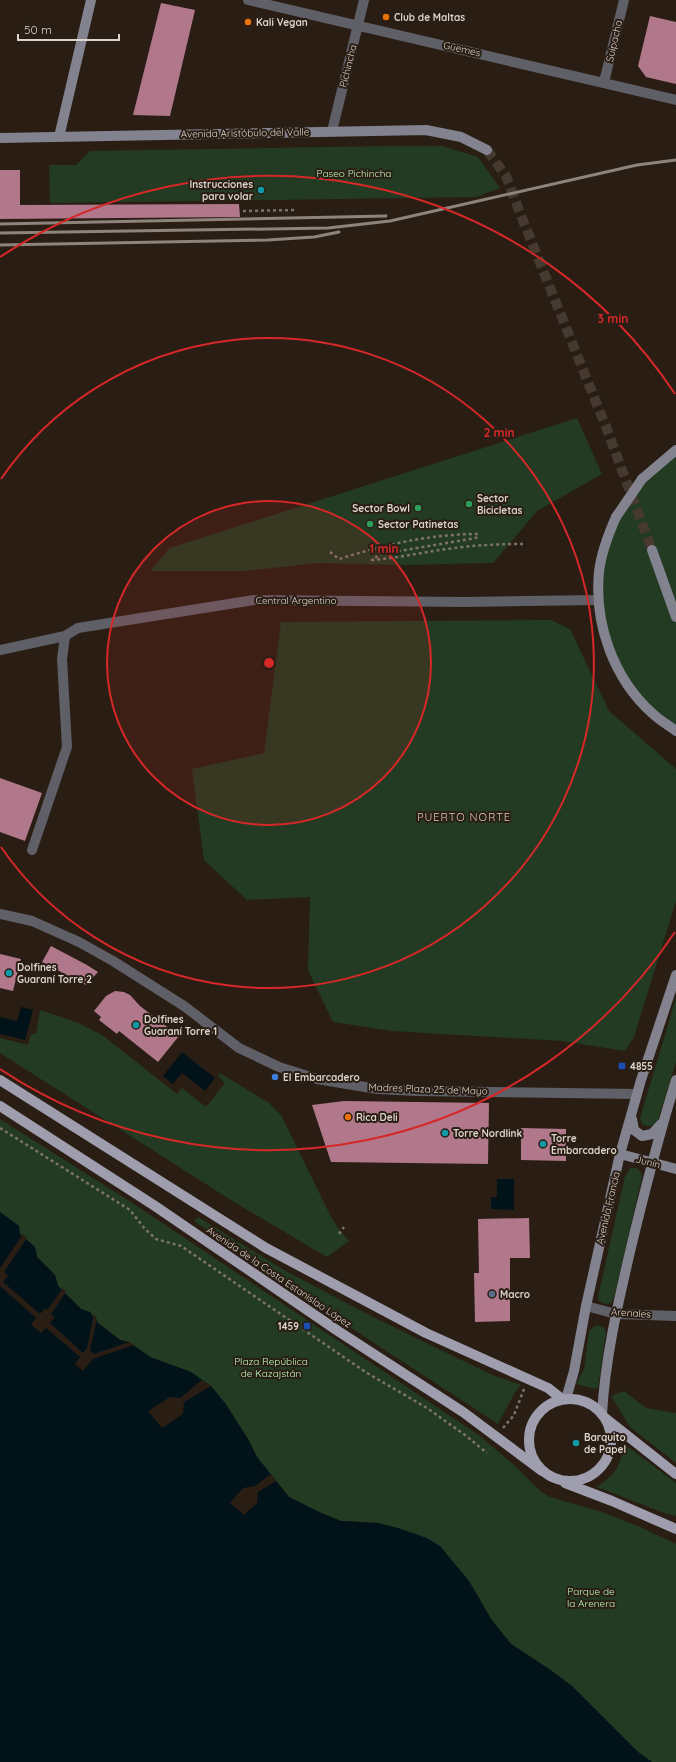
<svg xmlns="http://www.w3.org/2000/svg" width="676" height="1762" viewBox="0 0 676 1762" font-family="Quicksand,sans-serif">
<rect width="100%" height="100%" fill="#2a1e14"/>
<path fill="#233b22" d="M 386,146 L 442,146 L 478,157 L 500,188 L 476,197 L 50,203 L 49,165 L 76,165 L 90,151 Z
M 577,418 L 602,474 L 537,511 L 493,563 L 400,565 L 317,563 L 246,571 L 150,571 L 170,548 Z
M 676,450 L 676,731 L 630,689 L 603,632 L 599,571 L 616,517 L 671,453 Z
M 551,620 L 570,629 L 609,711 L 676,769 L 676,901 L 634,1037 L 625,1051 L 562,1041 L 392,1031 L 333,1022 L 308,970 L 310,897 L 247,900 L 204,860 L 192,769 L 264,753 L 281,622 Z
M 676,998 L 676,1062 L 658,1120 C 653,1126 650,1128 642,1124 L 640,1118 Z
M 40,1010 L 76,1022 L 102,1035 L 177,1094 L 182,1088 L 206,1107 L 225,1083 L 218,1076 L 220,1073 L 269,1103 L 281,1115 L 330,1215 L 338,1228 L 349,1241 L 327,1257 L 234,1202 L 0,1053 L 0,1038 L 28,1045 L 31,1034 L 36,1034 Z
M 0,1119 L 134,1204 L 480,1436 L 515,1466 L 540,1491 L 550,1497 L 602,1512 L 640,1527 L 676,1544 L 676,1762 L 652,1762 L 638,1752 L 572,1686 L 549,1669 L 511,1644 L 491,1619 L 469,1581 L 378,1523 L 341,1521 L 319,1512 L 289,1497 L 257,1457 L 248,1439 L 225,1403 L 191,1372 L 150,1357 L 129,1342 L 120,1340 L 98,1323 L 90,1312 L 81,1309 L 58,1286 L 55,1275 L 37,1257 L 35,1247 L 20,1234 L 0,1212 Z
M 630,1168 L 637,1168 L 641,1172 L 642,1177 L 614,1298 L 611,1303 L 605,1304 L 599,1301 L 598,1297 L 625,1176 Z
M 198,1217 L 284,1270 L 369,1315 L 490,1374 L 521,1385 L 514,1394 L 498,1424 L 365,1337 L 194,1221 Z
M 598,1325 L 604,1328 L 606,1332 L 598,1388 L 596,1389 L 576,1384 L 584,1369 L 589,1331 L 593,1327 Z
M 624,1391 L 646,1408 L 676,1413 L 676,1463 L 630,1427 L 611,1396 Z
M 623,1443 L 676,1483 L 676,1516 L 664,1513 L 597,1487 C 615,1475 622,1465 623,1443 Z"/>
<path fill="#011219" d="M 21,1007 L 33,1010 L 25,1040 L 0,1034 L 0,1017 L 17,1021 Z
M 182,1052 L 215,1078 L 205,1091 L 182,1073 L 173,1084 L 163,1076 Z
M 497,1179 L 514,1179 L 514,1210 L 491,1209 L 491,1197 L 497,1197 Z
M 0,1212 L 19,1226 L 20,1234 L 35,1247 L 37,1257 L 55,1275 L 58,1286 L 81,1309 L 90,1312 L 98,1323 L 120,1340 L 129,1342 L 150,1357 L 191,1372 L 211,1386 L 225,1403 L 248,1439 L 257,1457 L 289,1497 L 319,1512 L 341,1521 L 378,1523 L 398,1528 L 427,1538 L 440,1546 L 469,1581 L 491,1619 L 511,1644 L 549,1669 L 572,1686 L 638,1752 L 652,1762 L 0,1762 Z"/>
<path fill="#2a1e14" d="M 23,1234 L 27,1238 L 4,1272 L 8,1276 L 3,1282 L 40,1314 L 45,1308 L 47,1310 L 63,1288 L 66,1292 L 51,1314 L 55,1317 L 50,1323 L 83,1353 L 87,1348 L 94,1314 L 97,1319 L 90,1350 L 94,1354 L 129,1342 L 134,1345 L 93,1359 L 83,1371 L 75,1364 L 80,1357 L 46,1328 L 41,1333 L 31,1325 L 36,1318 L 0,1286 L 0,1268 Z
M 202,1380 L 211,1386 L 184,1402 L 183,1414 L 162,1428 L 148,1411 L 170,1397 L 180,1398 Z
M 271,1474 L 276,1481 L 258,1492 L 257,1503 L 244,1515 L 230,1503 L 243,1488 L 255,1486 Z"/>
<path fill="#b0788a" d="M 161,3 L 195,10 L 170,116 L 133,115 Z
M 650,16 L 676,22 L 676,84 L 646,77 L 638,66 Z
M 0,170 L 20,170 L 20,205 L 239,204 L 240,217 L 0,219 Z
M 0,778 L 42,793 L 25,841 L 0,832 Z
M 51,946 L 87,965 L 98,972 L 86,985 L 42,962 Z
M 0,954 L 21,959 L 13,991 L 0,988 Z
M 115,991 L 124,992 L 130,995 L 140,1006 L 179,1036 L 158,1062 L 119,1031 L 117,1034 L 99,1020 L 101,1017 L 94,1011 L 106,996 Z
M 344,1101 L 489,1103 L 488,1164 L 331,1162 L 312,1105 Z
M 521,1128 L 566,1129 L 566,1161 L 521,1160 Z
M 529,1218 L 530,1258 L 510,1258 L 510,1321 L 475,1322 L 474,1273 L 479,1273 L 478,1219 Z"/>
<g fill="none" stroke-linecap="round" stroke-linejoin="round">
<path stroke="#453930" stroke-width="10" stroke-dasharray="10 5" stroke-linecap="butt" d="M 487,150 L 506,176 L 520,213 L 606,427 L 652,550"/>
<path stroke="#7d736a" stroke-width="2.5" stroke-dasharray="3 3" stroke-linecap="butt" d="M 243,211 L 295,210
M 330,552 L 339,559 C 384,545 430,534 478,534 L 476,538 L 381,554 L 372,560 C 400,558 427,551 455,548 C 478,545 500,544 523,544
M 0,1128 L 130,1210 L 145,1229 L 156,1239 L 181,1246 L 367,1373 L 427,1408 L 465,1435 L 487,1453
M 339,1234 L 344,1227
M 503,1428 L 514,1415 L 524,1389"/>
<path stroke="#5f5f67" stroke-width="10" d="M 248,0 L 676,100
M 604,82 L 624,0
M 332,131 L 364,0
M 0,650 L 65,636 L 78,628 L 254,600 L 466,602 L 598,600
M 32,850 L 67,747 L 62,659 L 65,636
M 0,914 L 32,921 L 79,942 L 113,961 L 184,1006 L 239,1048 L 279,1067 L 317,1079 L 377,1089 L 417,1091 L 637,1094
M 586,1306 L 616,1314 L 676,1316"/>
<path stroke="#82838f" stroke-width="10" d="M 59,137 L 91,0
M 0,138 L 426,130 L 461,137 L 487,150
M 642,479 L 676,450
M 616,517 C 608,535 601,553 599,572 C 594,623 613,678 652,713 C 659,720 668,725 676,731
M 652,550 L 676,617
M 632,1119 L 634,1130 L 642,1136 L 652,1134 L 661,1124
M 620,1154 L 676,1169
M 566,1399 L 574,1371 L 586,1306 L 620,1154 L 641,1080 L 676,975
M 602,1414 C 605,1360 617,1308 629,1256 C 643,1197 658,1138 676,1080"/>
<path stroke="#9e9eae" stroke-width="10" d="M 0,1080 L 266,1248 L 426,1333 L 548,1388 L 562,1399
M 0,1106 L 155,1206 L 338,1331 L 463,1412 L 542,1471
M529 1440a41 41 0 1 1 82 0a41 41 0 1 1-82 0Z
M 605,1418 L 676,1474
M 565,1483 L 612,1501 L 676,1529"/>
<path stroke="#8e847c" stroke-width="3" d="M 0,224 L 386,216
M 0,233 L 328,228 L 390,221 L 637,165 L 676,160
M 0,245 L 268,240 L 314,237 L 339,232"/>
<path stroke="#82838f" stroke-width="10" d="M 616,517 L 642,479"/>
</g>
<circle cx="269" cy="663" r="162" fill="#d62828" fill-opacity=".12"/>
<g fill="none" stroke="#d62828" stroke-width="2">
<circle cx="269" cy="663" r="162"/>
<path d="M1 479A325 325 0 1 1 1 847"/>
<path d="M675 932A487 487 0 0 1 0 1069M0 257A487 487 0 0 1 675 394"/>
</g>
<g fill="#e8710a" stroke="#2a1e14" stroke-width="1.5">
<circle cx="386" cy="17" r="4"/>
<circle cx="248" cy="22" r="4"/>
<circle cx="348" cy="1117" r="4"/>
</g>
<g fill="#0f9aa8" stroke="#2a1e14" stroke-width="1.5">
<circle cx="261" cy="190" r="4"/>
<circle cx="9" cy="973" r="4"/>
<circle cx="136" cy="1025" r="4"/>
<circle cx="445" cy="1133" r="4"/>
<circle cx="543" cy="1144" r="4"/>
<circle cx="576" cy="1443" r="4"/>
</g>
<g fill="#2e9e5b" stroke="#2a1e14" stroke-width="1.5">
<circle cx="469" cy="504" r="4"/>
<circle cx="418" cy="508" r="4"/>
<circle cx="370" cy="524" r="4"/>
</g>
<g fill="#1a4fb4" stroke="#2a1e14" stroke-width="1.5">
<rect x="618" y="1062" width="8" height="8" rx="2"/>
<rect x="303" y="1322" width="8" height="8" rx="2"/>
</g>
<circle fill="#3f7fe0" stroke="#2a1e14" stroke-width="1.5" cx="275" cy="1077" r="4"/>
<circle fill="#5c6f8a" stroke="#2a1e14" stroke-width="1.5" cx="492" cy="1294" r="4"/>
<g text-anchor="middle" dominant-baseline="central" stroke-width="4" stroke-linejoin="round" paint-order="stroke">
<g font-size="10" font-weight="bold" fill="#dcd4cd" stroke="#2a1e14" text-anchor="start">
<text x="394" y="17">Club de Maltas</text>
<text x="256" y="22">Kali Vegan</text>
<text x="253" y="184" text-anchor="end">Instrucciones<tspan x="253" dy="12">para volar</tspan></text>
<text x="477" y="498">Sector<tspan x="477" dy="12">Bicicletas</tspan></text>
<text x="410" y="508" text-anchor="end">Sector Bowl</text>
<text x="378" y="524">Sector Patinetas</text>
<text x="17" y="967">Dolfines<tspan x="17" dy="12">Guaraní Torre 2</tspan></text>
<text x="144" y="1019">Dolfines<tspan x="144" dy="12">Guaraní Torre 1</tspan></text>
<text x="630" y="1066">4855</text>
<text x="283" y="1077">El Embarcadero</text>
<text x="356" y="1117">Rica Deli</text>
<text x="453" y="1133">Torre Nordlink</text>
<text x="551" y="1138">Torre<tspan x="551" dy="12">Embarcadero</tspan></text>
<text x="500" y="1294">Macro</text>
<text x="299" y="1326" text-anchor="end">1459</text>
<text x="584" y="1437">Barquito<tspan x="584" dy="12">de Papel</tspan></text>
</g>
<g font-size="10" fill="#dcd4cd" stroke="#2a1e14">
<text transform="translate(614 41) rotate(-77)">Suipacha</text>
<text transform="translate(462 49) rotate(13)">Güemes</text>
<text transform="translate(348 66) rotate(-76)">Pichincha</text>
<text transform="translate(245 133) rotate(-1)">Avenida Aristóbulo del Valle</text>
<text x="296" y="600">Central Argentino</text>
<text transform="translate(428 1089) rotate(2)">Madres Plaza 25 de Mayo</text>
<text transform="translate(648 1162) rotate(14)">Junín</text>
<text transform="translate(608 1208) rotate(-77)">Avenida Francia</text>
<text transform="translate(279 1277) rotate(34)">Avenida de la Costa Estanislao López</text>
<text transform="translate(631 1313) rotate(4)">Arenales</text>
</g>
<g font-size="10" fill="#bbf7b9" stroke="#2a1e14">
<text x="354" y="173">Paseo Pichincha</text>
<text x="271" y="1361">Plaza República<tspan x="271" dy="12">de Kazajstán</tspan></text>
<text x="591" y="1591">Parque de<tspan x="591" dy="12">la Arenera</tspan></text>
</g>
<g font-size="11" letter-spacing="1" fill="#dac9bc" stroke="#2a1e14">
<text x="464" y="817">PUERTO NORTE</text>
</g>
</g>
<circle cx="269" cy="663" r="6" fill="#d62828" stroke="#2a1e14" stroke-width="2"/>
<g font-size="12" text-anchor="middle" font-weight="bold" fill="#d62828" stroke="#2a1e14" stroke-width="4" stroke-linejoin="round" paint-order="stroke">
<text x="613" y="323">3 min</text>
<text x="499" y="437">2 min</text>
<text x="384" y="553">1 min</text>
</g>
<path d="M18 34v6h101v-6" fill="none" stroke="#dcd4cd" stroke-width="2"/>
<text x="24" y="34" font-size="12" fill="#dcd4cd" stroke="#2a1e14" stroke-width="3" paint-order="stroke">50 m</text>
</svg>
